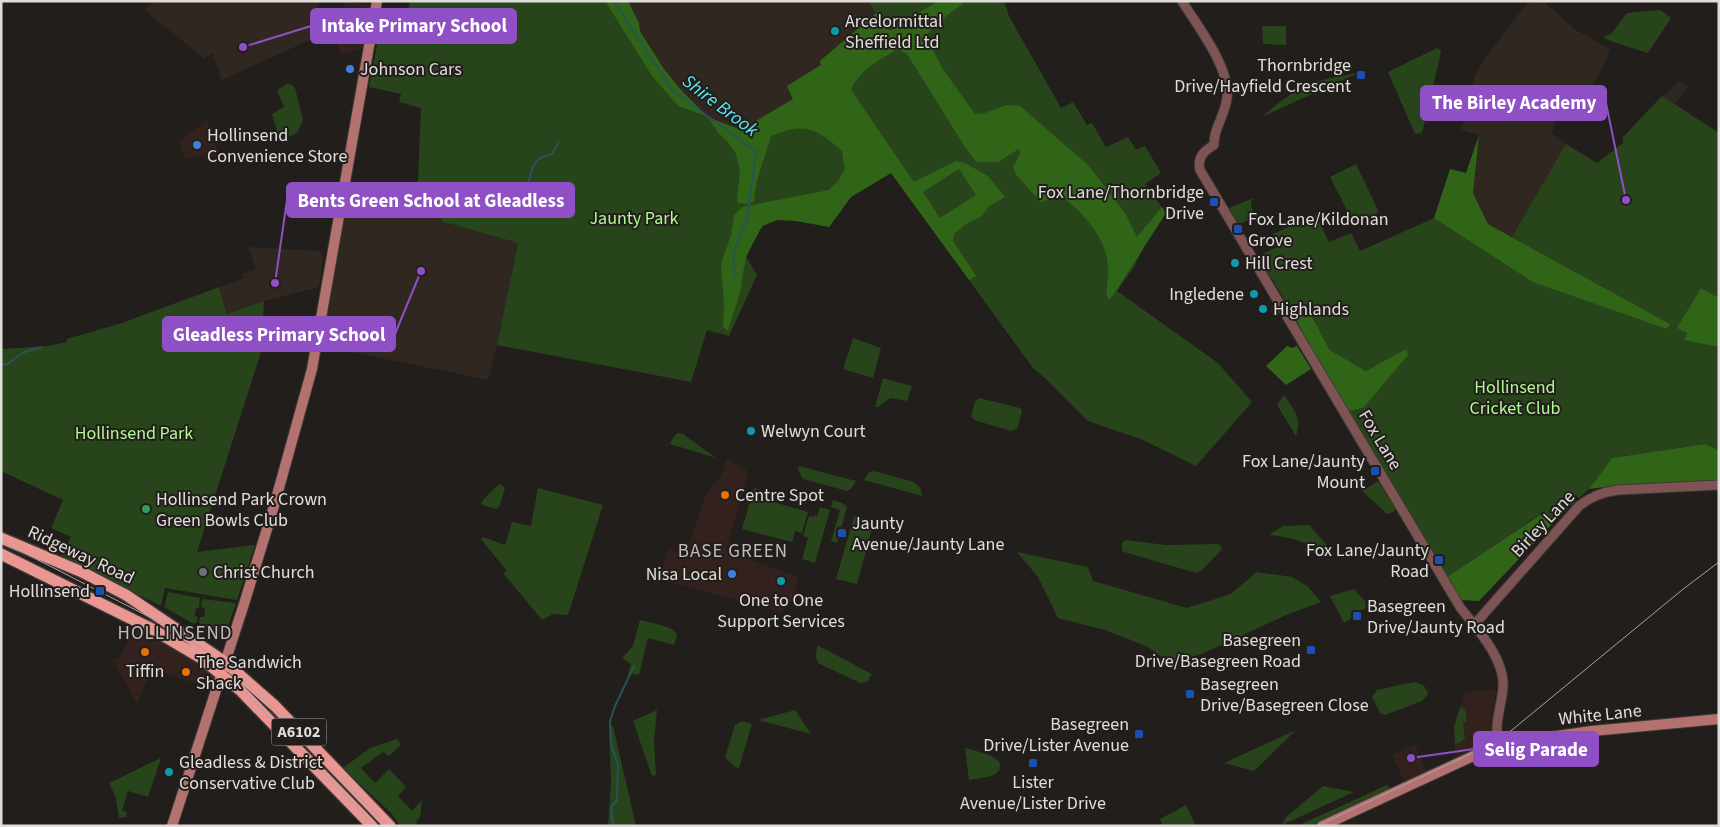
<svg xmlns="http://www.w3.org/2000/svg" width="1720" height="827" viewBox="0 0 1720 827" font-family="'Source Sans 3',sans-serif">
<rect width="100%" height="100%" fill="#221e1b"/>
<path fill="#33211d" d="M 345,1 L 377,6 L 370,45 L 342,55 L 335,39 Z
M 207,120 L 219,156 L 209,158 L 208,153 L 185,160 L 180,142 L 181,139 Z
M 727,459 L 746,470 L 748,473 L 726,551 L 799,577 L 792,602 L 780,612 L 659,579 L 668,549 L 686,555 L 706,494 L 721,476 Z
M 146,618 L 192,645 L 223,668 L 215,690 L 152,669 L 137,704 L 113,660 L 119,658 L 137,625 Z
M 1496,689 L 1489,740 L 1455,757 L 1454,727 L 1465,692 Z
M 1415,744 L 1427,773 L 1405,783 L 1392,755 Z"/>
<path fill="#2f2720" d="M 155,1 L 320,1 L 310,40 L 222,80 L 212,53 L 205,59 L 144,10 Z
M 628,1 L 868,1 L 876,12 L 822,65 L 787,86 L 794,99 L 741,130 L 708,117 L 682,91 L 664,69 L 640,30 L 639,23 Z
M 1529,1 L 1543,1 L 1576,30 L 1610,49 L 1602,70 L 1581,104 L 1568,99 L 1555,118 L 1552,133 L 1566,144 L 1597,163 L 1623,143 L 1623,137 L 1660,98 L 1680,81 L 1688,86 L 1675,105 L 1719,133 L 1719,298 L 1701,288 L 1677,328 L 1488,224 L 1473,193 L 1479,135 L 1461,130 L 1475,75 L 1487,55 Z
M 341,200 L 431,216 L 436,214 L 444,222 L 518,243 L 497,345 L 488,380 L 317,345 Z
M 248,247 L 319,251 L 323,257 L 319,287 L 264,301 L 227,314 L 219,287 L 243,279 L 242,274 L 256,269 Z"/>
<path fill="#27441b" d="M 410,1 L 605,1 L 635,47 L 678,106 L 741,130 L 793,99 L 787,86 L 821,65 L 820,61 L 876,13 L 868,1 L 1004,1 L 1009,16 L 1061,108 L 1073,102 L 1087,125 L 1092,123 L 1106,147 L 1128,137 L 1136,150 L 1145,146 L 1161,173 L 1145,184 L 1166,213 L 1147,240 L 1134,267 L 1117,291 L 1218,363 L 1252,402 L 1196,466 L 1143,440 L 1088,421 L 1044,377 L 1033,368 L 891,173 L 851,197 L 829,227 C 810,223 781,213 764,226 C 758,230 750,249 746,257 L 757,275 L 729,336 L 707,330 L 691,382 L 497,345 L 518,243 L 444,222 L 436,214 L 431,216 L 431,199 L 414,200 L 418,180 L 421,108 L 399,102 L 401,94 L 369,87 L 382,19 L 405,23 Z
M 1660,10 L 1671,18 L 1648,53 L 1613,42 L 1603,37 L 1611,34 L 1627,13 Z
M 1262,26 L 1286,26 L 1286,45 L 1263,44 Z
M 1437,48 L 1440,50 L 1441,52 L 1423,130 L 1421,133 L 1415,134 L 1388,72 Z
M 1358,73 L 1262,117 C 1297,86 1312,80 1358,73 Z
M 287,84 L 292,85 L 295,88 L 303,120 L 297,133 L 290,136 L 278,134 L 272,114 L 284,107 L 277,90 Z
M 1662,96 L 1719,133 L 1719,298 L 1701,288 L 1685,339 L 1719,347 L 1719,450 L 1705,444 L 1612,458 L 1589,489 L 1579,498 L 1575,495 L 1573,498 L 1576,501 L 1554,522 L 1545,511 L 1447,577 L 1349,411 L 1363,408 L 1406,350 L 1366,371 L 1330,350 L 1311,315 L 1304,318 L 1299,310 L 1293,314 L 1258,256 L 1279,246 L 1273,234 L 1316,215 L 1329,242 L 1351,233 L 1360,251 L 1434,218 L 1484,249 L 1670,324 L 1512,237 L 1566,144 L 1597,163 L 1623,143 L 1623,137 Z
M 1356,164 L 1379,212 L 1354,224 L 1330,177 Z
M 1253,198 L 1251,202 L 1252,209 L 1255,213 L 1260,214 L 1238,225 L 1229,208 Z
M 219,287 L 227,314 L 264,301 L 261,352 L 197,552 L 255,545 L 237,600 L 165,588 L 161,606 L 61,556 L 71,537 L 51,528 L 63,500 L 1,471 L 1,349 L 47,346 L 67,342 L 67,339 L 122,323 Z
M 853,338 L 881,348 L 873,378 L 843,369 Z
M 883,378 L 912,386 L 907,401 L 890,398 L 878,407 L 875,407 Z
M 1284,395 C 1294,411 1302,416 1296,436 L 1277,405 Z
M 979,398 L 1020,408 L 1022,411 L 1017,429 L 1011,431 L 974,420 L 971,416 L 975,402 Z
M 678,433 L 683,434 L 716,458 L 670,444 L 674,436 Z
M 799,466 L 856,481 L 852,488 L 847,491 L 803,479 L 798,470 Z
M 874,471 L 914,482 L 921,489 L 922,496 L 864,480 L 868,473 Z
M 1378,481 L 1395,508 L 1394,512 L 1387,514 L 1362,491 Z
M 499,484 L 502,485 L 505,488 L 499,507 L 496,509 L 483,505 L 481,503 L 483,500 Z
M 538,488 L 603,505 L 568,615 L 553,614 L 542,620 L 503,573 L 507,571 L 481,539 L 483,537 L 505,545 L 512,522 L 531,526 Z
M 754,488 L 757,489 L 756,497 L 808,512 L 802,533 L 795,531 L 792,542 L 742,529 Z
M 833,500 L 842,503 L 847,507 L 837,543 L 831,541 L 840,510 L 831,507 Z
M 820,507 L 830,510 L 815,563 L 802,559 L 808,538 L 803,536 L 809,516 L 814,517 L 814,515 L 817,516 Z
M 854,516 L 874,521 L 857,584 L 836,579 Z
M 1309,525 L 1325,543 L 1332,555 C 1312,544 1292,537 1269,535 L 1283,526 Z
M 1125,540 L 1166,545 L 1218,544 L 1221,546 L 1222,549 L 1201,571 L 1196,573 L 1124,552 L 1122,550 L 1122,544 Z
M 1017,552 L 1088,567 L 1093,581 L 1187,608 L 1231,594 L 1257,572 L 1292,577 L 1307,586 L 1321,602 L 1286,615 L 1204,653 L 1176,662 L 1170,662 L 1146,646 L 1105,630 L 1058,618 L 1038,577 Z
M 1354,589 L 1365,601 L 1366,607 L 1362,611 L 1344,623 L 1330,596 Z
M 168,592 L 200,598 L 199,608 L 196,608 L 195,616 L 198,617 L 197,622 L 194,624 L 164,607 Z
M 202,599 L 236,603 L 226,633 L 220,634 L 215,637 L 202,628 L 201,624 L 199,622 L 200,617 L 204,617 L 205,608 L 201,607 Z
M 640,620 C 647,622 672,626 676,633 C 678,637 675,641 674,645 L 648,638 L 639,675 L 628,673 L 631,664 L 622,658 L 633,646 Z
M 817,645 L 872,674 L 867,682 L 860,683 L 818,663 L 816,656 Z
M 1414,682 C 1422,683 1426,686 1428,694 L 1422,701 L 1385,715 L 1380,713 L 1372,697 L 1377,690 Z
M 1460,707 L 1465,709 L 1467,722 L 1463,723 L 1465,739 L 1462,740 L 1462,742 L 1455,744 L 1454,727 Z
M 657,710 L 654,740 L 656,775 L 652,776 L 633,721 Z
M 795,710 L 811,734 L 758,720 Z
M 742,721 L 752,724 L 739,768 L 735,767 L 725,757 L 735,725 Z
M 613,726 L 636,826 L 608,826 L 611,783 L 609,728 Z
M 1296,730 L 1254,771 L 1224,763 Z
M 397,739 L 401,745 L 389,756 L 383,752 L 361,768 L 375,783 L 389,769 L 406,787 L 398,796 L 412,811 L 422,800 L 420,817 L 416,822 L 419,826 L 400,826 L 392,814 L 343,768 L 370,748 Z
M 965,748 C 975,751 989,753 996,759 C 999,761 1000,762 1000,766 C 1000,778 978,778 969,780 Z
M 161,758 L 148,797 L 128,791 L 122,810 L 127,813 L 126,817 L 119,818 L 116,798 L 109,783 Z
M 1387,785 L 1391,790 L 1315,826 L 1297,826 Z
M 1323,786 L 1354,792 L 1282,825 L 1286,817 Z
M 1186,805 L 1196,826 L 1163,826 L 1160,819 Z"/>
<path fill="#306518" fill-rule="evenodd" d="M 605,1 L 628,1 L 639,23 L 640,31 L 664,69 L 682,91 L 708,117 L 741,130 L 793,99 L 787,86 L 821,65 L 820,61 L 876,13 L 890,31 L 938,1 L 966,1 L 932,27 L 926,36 L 942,68 L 975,114 L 985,113 L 1007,105 L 1020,106 L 1088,165 L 1125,213 L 1137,237 L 1162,207 L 1166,213 L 1116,291 L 1109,300 C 1104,291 1108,284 1108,274 C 1109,238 1086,217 1061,195 L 1041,202 L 1017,176 L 1013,167 L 1020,154 L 1019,149 L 998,162 L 976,162 L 963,144 L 907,54 L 898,49 C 881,59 859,70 851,90 L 914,182 L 956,161 L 965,163 L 988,176 L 1005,197 L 988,207 L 982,216 L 966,224 L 954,234 L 953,241 L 976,276 L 969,280 L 891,173 L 851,197 L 829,227 L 796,221 L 777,220 L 762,226 L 746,257 L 743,273 L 741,289 L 728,331 L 723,326 L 724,303 L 721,268 L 723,257 L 731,236 L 734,215 L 742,207 L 829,190 L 838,181 L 845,169 L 842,151 C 816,128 805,122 771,136 C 765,159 755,178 754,202 L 746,204 L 738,203 L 737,200 L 740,170 L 736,154 L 727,141 L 719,134 L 708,117 L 678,106 L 653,77 ZM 959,169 L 976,195 L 940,218 L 923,192 Z
M 1479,135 L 1473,193 L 1488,224 L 1670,324 L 1667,329 L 1533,282 L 1434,218 L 1450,169 L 1466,173 Z
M 1701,288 L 1719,298 L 1719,347 L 1684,340 L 1687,333 L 1677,328 Z
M 1299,310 L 1304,318 L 1311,315 L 1330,350 L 1366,371 L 1406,349 L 1408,355 L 1363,408 L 1349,411 L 1320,364 L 1293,314 Z
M 1287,346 L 1292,348 L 1297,346 L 1311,369 L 1286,385 L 1266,366 Z
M 1705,444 L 1719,450 L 1719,482 L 1613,486 L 1589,489 L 1612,458 Z
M 1546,511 L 1554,522 L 1479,601 L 1460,600 L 1447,577 Z"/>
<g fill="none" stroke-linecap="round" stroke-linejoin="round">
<path stroke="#285458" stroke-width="2" d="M 614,1 L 672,90 L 756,152 L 747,220 L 733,253 L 735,275
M 509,209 C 513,205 521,200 524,195 C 534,177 526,159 552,154 L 559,141
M 1,364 L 6,365 L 22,353 L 41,347
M 613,826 L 611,807 L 617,800 L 618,764 L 611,745 L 610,721 L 615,706 L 634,666"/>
<g stroke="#3d3936" stroke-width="11">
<path id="tertiary" d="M 1182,1 C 1198,27 1230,67 1227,97 C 1226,114 1213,129 1214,145 C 1204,151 1197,157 1200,170 L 1460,607 C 1476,628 1505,658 1503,687 C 1502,705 1493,725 1499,744
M 1474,625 L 1579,506 C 1591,496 1603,492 1618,490 L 1719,485"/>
</g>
<g stroke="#3d3936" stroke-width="12">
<path id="secondary" d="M 172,826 L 244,604 L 274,506 L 312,369 L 377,1
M 1322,826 L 1499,744 L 1592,731 L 1719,719"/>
</g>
<g stroke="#3d3936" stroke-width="14">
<path id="trunk" d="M 1,538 L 82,572 L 126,595 L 225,662 L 275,706 L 390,826
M 1,554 L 152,629 L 201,658 L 240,690 L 372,826"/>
</g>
<use href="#tertiary" stroke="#7d5453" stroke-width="9"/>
<use href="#secondary" stroke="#b37270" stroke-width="10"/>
<use href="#trunk" stroke="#ea9794" stroke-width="11"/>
<path stroke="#a8a4a2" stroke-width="1" d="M 1,541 L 163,624 L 205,650 L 237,676 L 273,708 L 387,826
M 241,688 L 375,826
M 1317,826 L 1468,755 L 1512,730 L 1682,590 L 1719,562"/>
</g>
<g fill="#0f9aa8" stroke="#221e1b" stroke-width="2">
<circle cx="835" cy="31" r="5"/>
<circle cx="1235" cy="263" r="5"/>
<circle cx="1254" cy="294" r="5"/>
<circle cx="1263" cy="309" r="5"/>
<circle cx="751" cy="431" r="5"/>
<circle cx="781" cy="581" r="5"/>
<circle cx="169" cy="772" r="5"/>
</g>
<g fill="#3f7fe0" stroke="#221e1b" stroke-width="2">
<circle cx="350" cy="69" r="5"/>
<circle cx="197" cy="145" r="5"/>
<circle cx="732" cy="574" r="5"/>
</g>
<g fill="#1a4fb4" stroke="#221e1b" stroke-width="2">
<rect x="1356" y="70" width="10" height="10" rx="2.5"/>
<rect x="1209" y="197" width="10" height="10" rx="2.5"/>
<rect x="1233" y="224" width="10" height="10" rx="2.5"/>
<rect x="1370" y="466" width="10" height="10" rx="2.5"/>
<rect x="837" y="528" width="10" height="10" rx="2.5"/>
<rect x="1434" y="555" width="10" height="10" rx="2.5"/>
<rect x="95" y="586" width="10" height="10" rx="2.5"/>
<rect x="1352" y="611" width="10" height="10" rx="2.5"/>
<rect x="1306" y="645" width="10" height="10" rx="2.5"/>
<rect x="1185" y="689" width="10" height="10" rx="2.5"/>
<rect x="1134" y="729" width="10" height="10" rx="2.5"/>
<rect x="1028" y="758" width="10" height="10" rx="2.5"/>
</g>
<g fill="#e8710a" stroke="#221e1b" stroke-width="2">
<circle cx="725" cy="495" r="5"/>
<circle cx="145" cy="652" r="5"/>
<circle cx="186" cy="672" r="5"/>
</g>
<circle fill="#2e9e5b" stroke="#221e1b" stroke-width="2" cx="146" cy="509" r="5"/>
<circle fill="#6b7280" stroke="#221e1b" stroke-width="2" cx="203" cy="572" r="5"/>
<g text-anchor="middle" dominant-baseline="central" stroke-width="4" stroke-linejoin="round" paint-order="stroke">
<rect fill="#221e1b" stroke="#a7a4a1" stroke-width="1" x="271.5" y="718.5" width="55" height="27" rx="4"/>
<g font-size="16" font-weight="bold" fill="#e0dddb">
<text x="299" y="732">A6102</text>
</g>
<g font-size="18" fill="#e0dddb" stroke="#221e1b" text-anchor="start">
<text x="845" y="21">Arcelormittal<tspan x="845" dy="21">Sheffield Ltd</tspan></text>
<text x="1351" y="65" text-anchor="end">Thornbridge<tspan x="1351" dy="21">Drive/Hayfield Crescent</tspan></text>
<text x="360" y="69">Johnson Cars</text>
<text x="207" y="135">Hollinsend<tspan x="207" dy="21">Convenience Store</tspan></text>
<text x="1204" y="192" text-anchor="end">Fox Lane/Thornbridge<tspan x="1204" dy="21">Drive</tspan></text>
<text x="1248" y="219">Fox Lane/Kildonan<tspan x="1248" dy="21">Grove</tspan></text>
<text x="1245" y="263">Hill Crest</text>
<text x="1244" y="294" text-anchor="end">Ingledene</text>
<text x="1273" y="309">Highlands</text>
<text x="761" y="431">Welwyn Court</text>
<text x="1365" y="461" text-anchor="end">Fox Lane/Jaunty<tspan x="1365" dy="21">Mount</tspan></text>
<text x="735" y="495">Centre Spot</text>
<text x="156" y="499">Hollinsend Park Crown<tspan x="156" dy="21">Green Bowls Club</tspan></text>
<text x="852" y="523">Jaunty<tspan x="852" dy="21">Avenue/Jaunty Lane</tspan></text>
<text x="1429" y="550" text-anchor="end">Fox Lane/Jaunty<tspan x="1429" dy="21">Road</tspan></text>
<text x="213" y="572">Christ Church</text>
<text x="722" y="574" text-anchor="end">Nisa Local</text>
<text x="90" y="591" text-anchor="end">Hollinsend</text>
<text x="781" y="600" text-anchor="middle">One to One<tspan x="781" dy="21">Support Services</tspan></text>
<text x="1367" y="606">Basegreen<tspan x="1367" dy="21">Drive/Jaunty Road</tspan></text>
<text x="1301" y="640" text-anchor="end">Basegreen<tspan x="1301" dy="21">Drive/Basegreen Road</tspan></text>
<text x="196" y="662">The Sandwich<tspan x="196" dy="21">Shack</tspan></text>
<text x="145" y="671" text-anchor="middle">Tiffin</text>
<text x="1200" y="684">Basegreen<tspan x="1200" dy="21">Drive/Basegreen Close</tspan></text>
<text x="1129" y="724" text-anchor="end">Basegreen<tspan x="1129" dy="21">Drive/Lister Avenue</tspan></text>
<text x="179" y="762">Gleadless &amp; District<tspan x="179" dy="21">Conservative Club</tspan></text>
<text x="1033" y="782" text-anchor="middle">Lister<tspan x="1033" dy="21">Avenue/Lister Drive</tspan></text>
</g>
<g font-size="18" fill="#aff993" stroke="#221e1b">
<text x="634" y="218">Jaunty Park</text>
<text x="1515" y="387">Hollinsend<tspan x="1515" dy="21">Cricket Club</tspan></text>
<text x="134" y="433">Hollinsend Park</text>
</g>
<g font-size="18" fill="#e0dddb" stroke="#221e1b">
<text transform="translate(1380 440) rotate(59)">Fox Lane</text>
<text transform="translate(1543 524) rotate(-47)">Birley Lane</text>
<text transform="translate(81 555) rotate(25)">Ridgeway Road</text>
<text transform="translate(1600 715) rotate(-6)">White Lane</text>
</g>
<g font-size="19" font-style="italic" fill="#5be9f6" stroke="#221e1b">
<text transform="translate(720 106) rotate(37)">Shire Brook</text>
</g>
<g font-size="19" letter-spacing="1" fill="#c2bdb9" stroke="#221e1b">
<text x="733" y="551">BASE GREEN</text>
<text x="175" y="633">HOLLINSEND</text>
</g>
</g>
<path fill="none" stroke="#8f4fc5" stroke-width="2" d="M243 47L311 26M1626 200L1606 103M275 283L287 200M421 271L395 334M1411 758L1474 749"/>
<g fill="#8f4fc5" stroke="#221e1b" stroke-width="2">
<circle cx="243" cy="47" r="5"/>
<circle cx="1626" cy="200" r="5"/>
<circle cx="275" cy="283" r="5"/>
<circle cx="421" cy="271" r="5"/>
<circle cx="1411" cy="758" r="5"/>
</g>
<g fill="#8f4fc5" stroke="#8f4fc5" stroke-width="2">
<rect x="311" y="9" width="205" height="34" rx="5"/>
<rect x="1421" y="86" width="185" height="34" rx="5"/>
<rect x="287" y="183" width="287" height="34" rx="5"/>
<rect x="163" y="317" width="232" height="34" rx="5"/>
<rect x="1474" y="732" width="124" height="34" rx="5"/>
</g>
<g font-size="19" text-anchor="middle" font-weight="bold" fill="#fff">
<text x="414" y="32">Intake Primary School</text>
<text x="1514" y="109">The Birley Academy</text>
<text x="431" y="207">Bents Green School at Gleadless</text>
<text x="279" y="341">Gleadless Primary School</text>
<text x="1536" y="756">Selig Parade</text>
</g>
<rect width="1720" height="827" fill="none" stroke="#e0dddb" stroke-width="5"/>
</svg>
